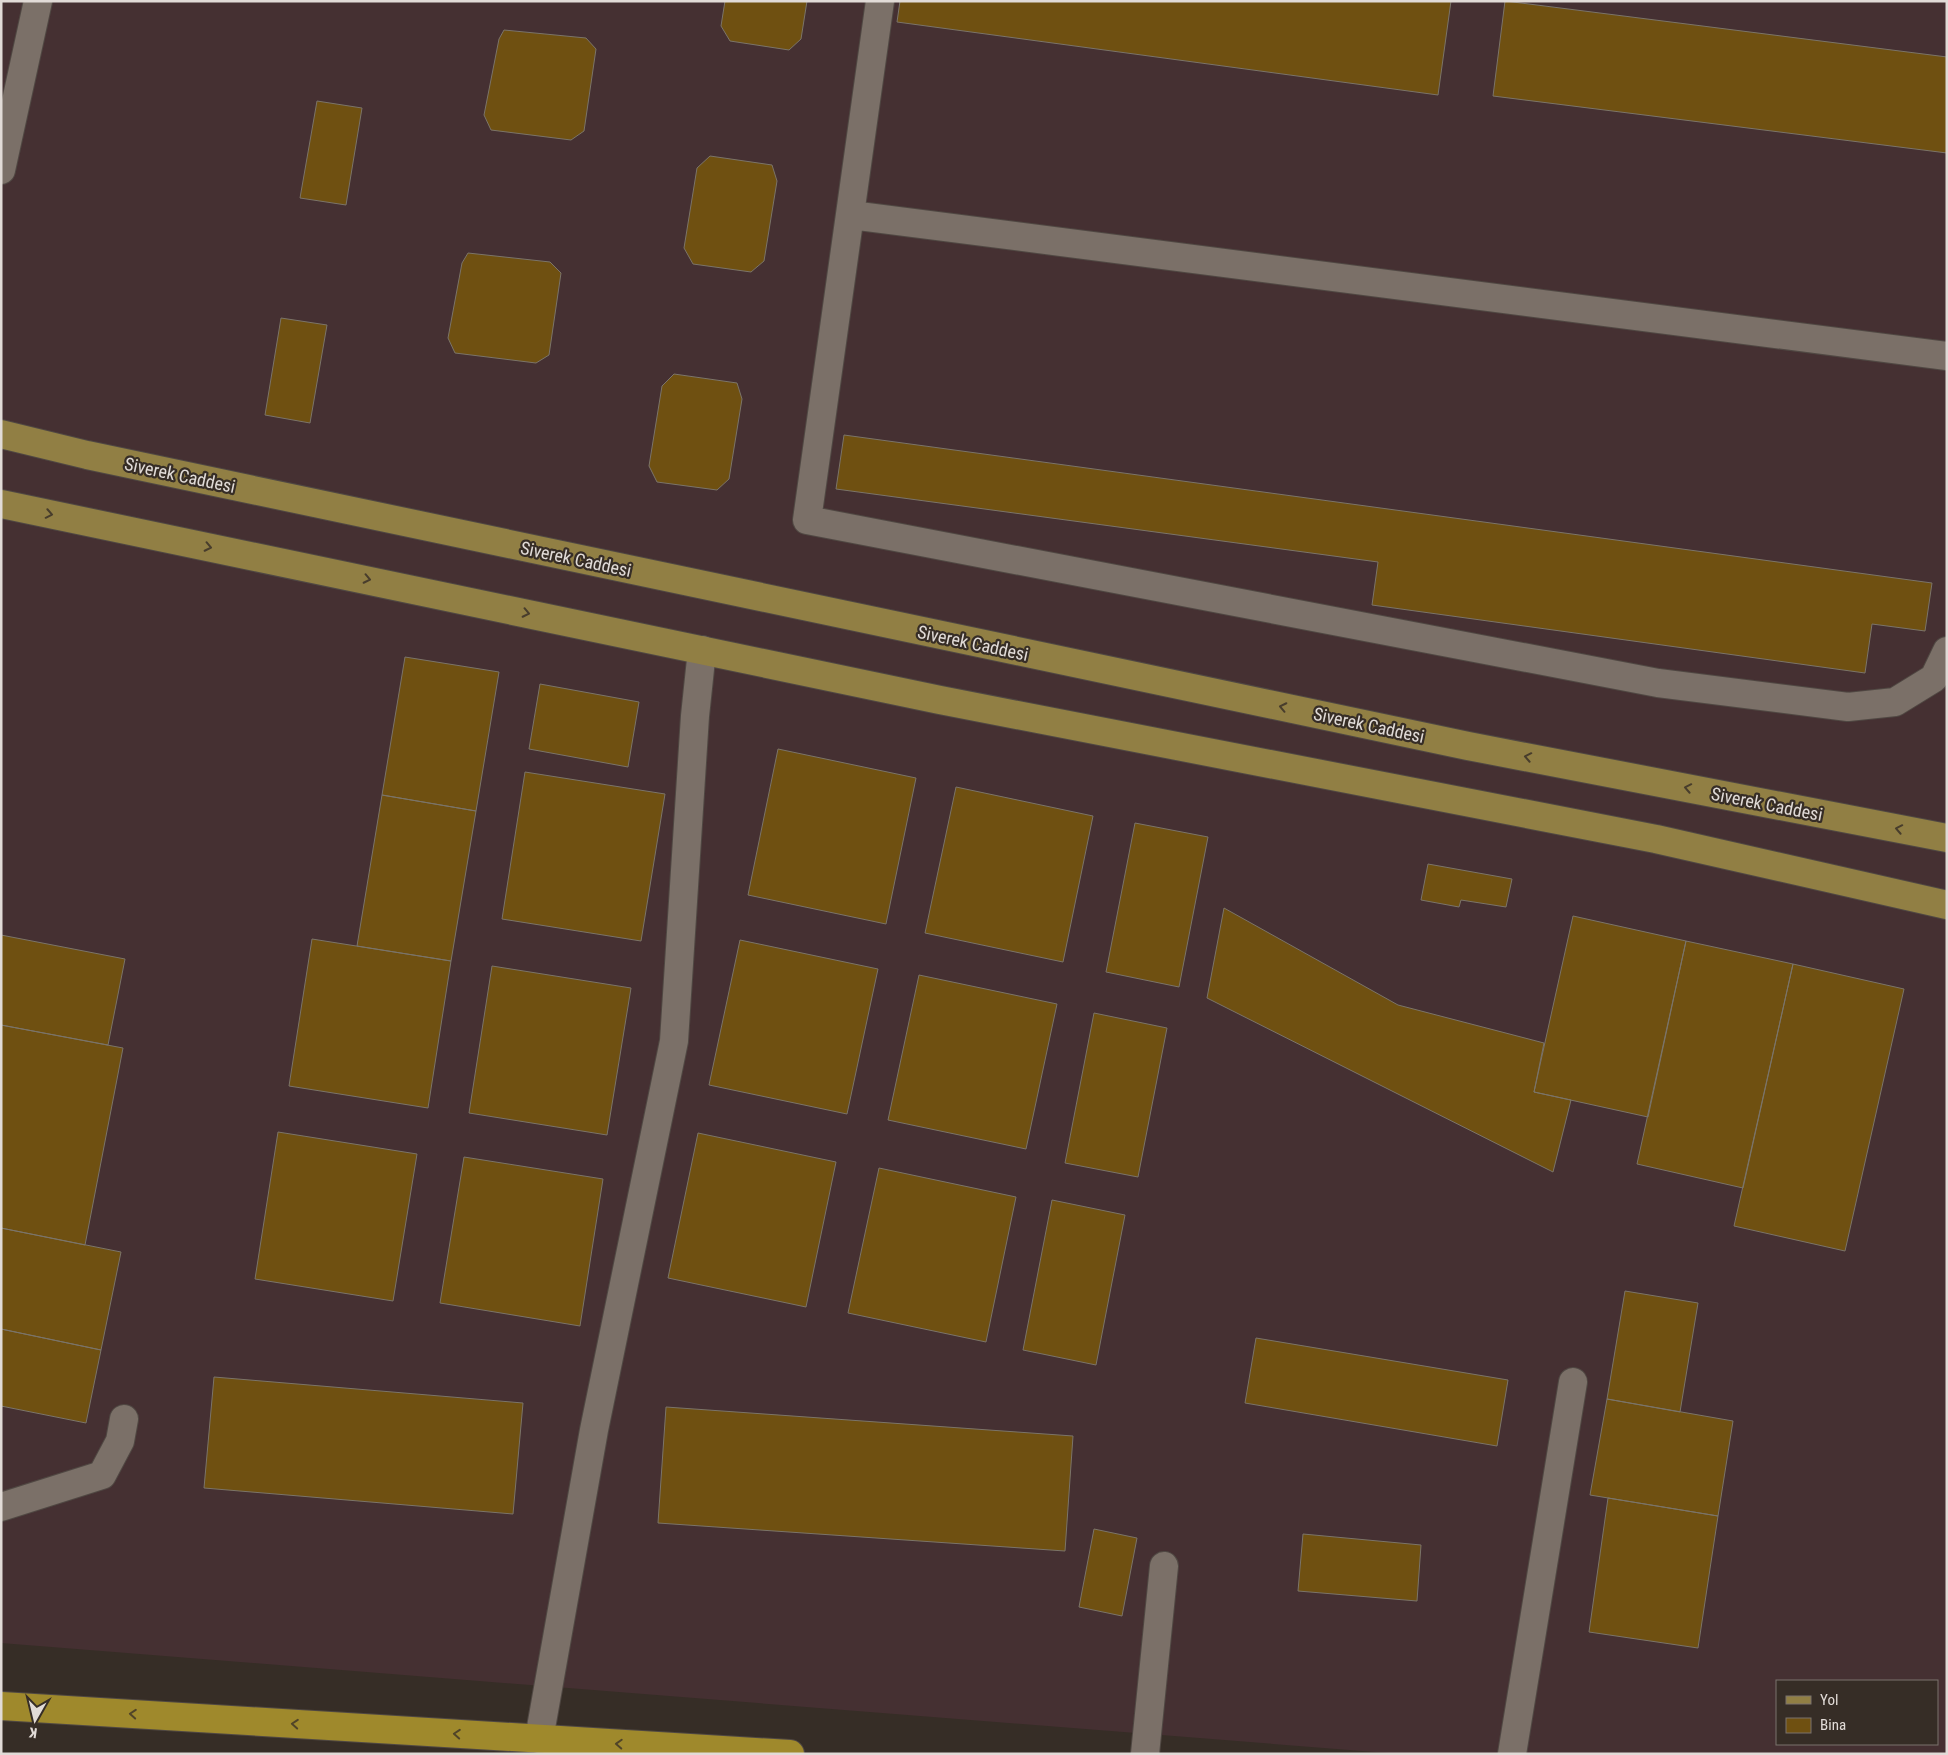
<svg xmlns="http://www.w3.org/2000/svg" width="1948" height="1755" viewBox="0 0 1948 1755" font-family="'Roboto Condensed',sans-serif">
<rect width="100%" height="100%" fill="#362d26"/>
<path fill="#453032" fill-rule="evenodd" d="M 1,1 L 1947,1 L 1947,1754 L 1400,1754 L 1,1643 ZM 1777,1681 L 1937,1681 L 1937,1744 L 1777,1744 Z"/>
<path fill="#6f5011" stroke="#7b7469" d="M 725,1 L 807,1 L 801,39 L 789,50 L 730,41 L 721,26 Z
M 900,1 L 1451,1 L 1438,95 L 897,22 Z
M 1505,1 L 1947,57 L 1947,153 L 1493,96 Z
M 504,30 L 586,38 L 596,49 L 584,131 L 571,140 L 491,130 L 484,115 L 499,39 Z
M 317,101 L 362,108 L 346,205 L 300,198 Z
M 710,156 L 772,165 L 777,181 L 764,261 L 751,272 L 693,264 L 684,248 L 697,168 Z
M 468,253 L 550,262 L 561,273 L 549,355 L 536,363 L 455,353 L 448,338 L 462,263 Z
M 281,318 L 327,325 L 310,423 L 265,415 Z
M 674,374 L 737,383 L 742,399 L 729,479 L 717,490 L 657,482 L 649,466 L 662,386 Z
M 844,435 L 1932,583 L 1925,631 L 1872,624 L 1865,673 L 1372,605 L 1378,562 L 836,489 Z
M 405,657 L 499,672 L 476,811 L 382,795 Z
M 540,684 L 639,702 L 628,767 L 529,749 Z
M 778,749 L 916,778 L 886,924 L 748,895 Z
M 525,772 L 665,794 L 641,941 L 502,919 Z
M 956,787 L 1093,816 L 1063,962 L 925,933 Z
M 382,795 L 476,811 L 451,961 L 357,946 Z
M 1135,823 L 1208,837 L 1179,987 L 1106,972 Z
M 1428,864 L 1512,879 L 1506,907 L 1461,900 L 1459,907 L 1421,900 Z
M 1224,908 L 1398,1005 L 1544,1043 L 1534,1092 L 1571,1100 L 1553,1172 L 1207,998 Z
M 1573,916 L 1686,941 L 1648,1117 L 1534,1092 Z
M 1,935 L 125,959 L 108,1045 L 1,1025 Z
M 312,939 L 451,961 L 428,1108 L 289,1086 Z
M 740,940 L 878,969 L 847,1114 L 709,1085 Z
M 1686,941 L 1793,964 L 1743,1188 L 1637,1164 Z
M 1793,964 L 1904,989 L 1845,1251 L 1734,1226 Z
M 492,966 L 631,988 L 607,1135 L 469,1113 Z
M 919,975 L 1057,1004 L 1026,1149 L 888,1120 Z
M 1094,1013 L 1167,1028 L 1138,1177 L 1065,1163 Z
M 1,1025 L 123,1048 L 85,1245 L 1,1228 Z
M 278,1132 L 417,1154 L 393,1301 L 255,1279 Z
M 698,1133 L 836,1162 L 806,1307 L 668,1278 Z
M 464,1157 L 603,1179 L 580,1326 L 440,1303 Z
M 879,1168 L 1016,1197 L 986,1342 L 848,1313 Z
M 1052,1200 L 1125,1215 L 1096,1365 L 1023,1350 Z
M 1,1228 L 121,1252 L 101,1350 L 1,1329 Z
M 1625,1291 L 1698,1303 L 1680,1412 L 1607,1399 Z
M 1,1329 L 101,1350 L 86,1423 L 1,1406 Z
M 1256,1338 L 1508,1380 L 1497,1446 L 1245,1403 Z
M 214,1377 L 523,1403 L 513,1514 L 204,1488 Z
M 1607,1399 L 1733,1421 L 1718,1516 L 1590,1495 Z
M 666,1407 L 1073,1436 L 1065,1551 L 658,1523 Z
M 1608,1498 L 1718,1516 L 1698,1648 L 1589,1632 Z
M 1094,1529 L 1137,1538 L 1122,1616 L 1079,1607 Z
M 1303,1534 L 1421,1545 L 1417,1601 L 1298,1591 Z"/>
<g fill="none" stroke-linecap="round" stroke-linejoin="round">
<g stroke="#504843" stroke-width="30">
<path id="minor" d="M 880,1 L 807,520 L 1658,683 L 1848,707 L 1895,702 L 1934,678 L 1947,651
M 1,170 L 38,1
M 851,215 L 1947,356
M 1,1507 L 102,1475 L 120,1441 L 124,1419
M 539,1739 L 594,1430 L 674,1041 L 695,716 L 702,650
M 1145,1754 L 1164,1566
M 1512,1754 L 1573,1382"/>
</g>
<g stroke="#504843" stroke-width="30">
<path id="major" d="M 1,434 L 87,455 L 1468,746 L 1947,838
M 1,504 L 940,700 L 1656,839 L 1947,905"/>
</g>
<g stroke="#504843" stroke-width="30">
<path id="highway" d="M 1,1706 L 790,1754"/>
</g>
<use href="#minor" stroke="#7b7068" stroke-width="28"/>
<use href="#major" stroke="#917f44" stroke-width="28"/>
<use href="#highway" stroke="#9f892c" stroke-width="28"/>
</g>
<defs><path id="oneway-chevron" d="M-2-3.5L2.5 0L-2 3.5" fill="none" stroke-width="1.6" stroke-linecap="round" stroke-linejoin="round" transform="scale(1.25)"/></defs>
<g stroke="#483d2c">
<use href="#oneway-chevron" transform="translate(49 514) rotate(11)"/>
<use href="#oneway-chevron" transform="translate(208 547) rotate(12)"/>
<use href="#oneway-chevron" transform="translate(367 579) rotate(12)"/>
<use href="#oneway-chevron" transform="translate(526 613) rotate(12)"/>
<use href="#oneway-chevron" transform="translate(1283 707) rotate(-168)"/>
<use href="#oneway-chevron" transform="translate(1528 757) rotate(-169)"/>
<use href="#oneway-chevron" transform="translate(1688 788) rotate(-169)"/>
<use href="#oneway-chevron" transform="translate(1899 829) rotate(-169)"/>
</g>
<g stroke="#504428">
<use href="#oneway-chevron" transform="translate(133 1714) rotate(-176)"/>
<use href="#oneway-chevron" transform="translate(295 1724) rotate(-176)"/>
<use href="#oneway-chevron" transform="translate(457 1734) rotate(-176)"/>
<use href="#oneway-chevron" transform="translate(619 1744) rotate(-177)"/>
</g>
<g text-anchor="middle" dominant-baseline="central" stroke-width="4.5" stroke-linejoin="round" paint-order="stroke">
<g font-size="18" fill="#e1dbd7" stroke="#362d26">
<text transform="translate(180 475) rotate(12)">Siverek Caddesi</text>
<text transform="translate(576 559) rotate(12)">Siverek Caddesi</text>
<text transform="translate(973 643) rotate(12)">Siverek Caddesi</text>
<text transform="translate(1369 725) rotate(12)">Siverek Caddesi</text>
<text transform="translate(1767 804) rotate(11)">Siverek Caddesi</text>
</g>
</g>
<rect width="1948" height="1755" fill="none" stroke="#e1dbd7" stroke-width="5"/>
<rect x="1776" y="1680" width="162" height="65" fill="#362d26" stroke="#7a736d"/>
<rect x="1786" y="1696" width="25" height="8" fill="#917f44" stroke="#7a736d"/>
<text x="1820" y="1705" font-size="15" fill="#e1dbd7">Yol</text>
<rect x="1786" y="1718" width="25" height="15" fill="#6f5011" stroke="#7a736d"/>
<text x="1820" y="1730" font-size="15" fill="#e1dbd7">Bina</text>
<g transform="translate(35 1720) rotate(188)" stroke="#362d26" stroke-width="4" paint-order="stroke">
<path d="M0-4L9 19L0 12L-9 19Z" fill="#e1dbd7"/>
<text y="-8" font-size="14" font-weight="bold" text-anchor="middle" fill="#e1dbd7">K</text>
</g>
</svg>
